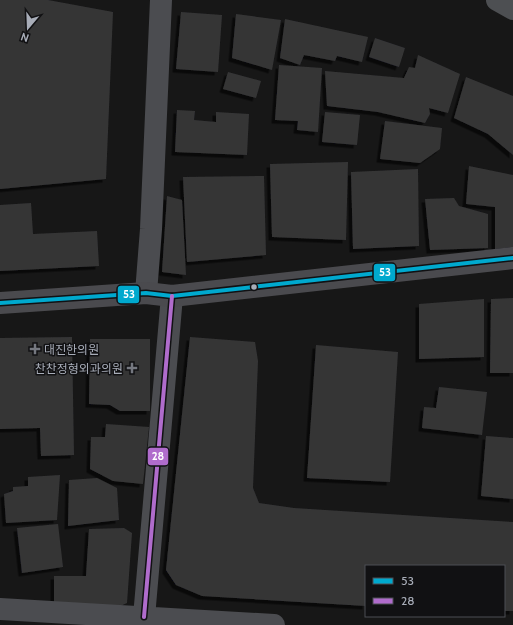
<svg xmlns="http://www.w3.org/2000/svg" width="513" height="625" viewBox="0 0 513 625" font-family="Cabin,'Noto Sans KR',sans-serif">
<defs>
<filter id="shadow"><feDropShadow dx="-3.5" dy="3.5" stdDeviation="0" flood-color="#0009"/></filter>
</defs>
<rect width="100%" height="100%" fill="#171717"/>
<path fill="#353536" filter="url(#shadow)" d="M 0,0 L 48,0 L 113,12 L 106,179 L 0,189 Z
M 181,12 L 222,15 L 218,72 L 176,69 Z
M 236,14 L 281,20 L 272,70 L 232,58 Z
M 285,19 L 368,37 L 362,62 L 337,56 L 335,61 L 304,55 L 300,65 L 280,58 Z
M 375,38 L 405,48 L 399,67 L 369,57 Z
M 418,55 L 460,74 L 448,113 L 429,108 L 430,114 L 425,123 L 378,112 L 327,106 L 325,71 L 404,78 L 409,67 L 415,68 Z
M 279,65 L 322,68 L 318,132 L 297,130 L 298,121 L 275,120 Z
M 228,72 L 261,81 L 256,98 L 223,89 Z
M 466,77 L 513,96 L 513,155 L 488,134 L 454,118 Z
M 177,110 L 195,111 L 194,120 L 216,122 L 216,112 L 249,114 L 247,155 L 175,152 Z
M 325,112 L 360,115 L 357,145 L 322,142 Z
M 385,121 L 442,128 L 440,149 L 420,163 L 380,159 Z
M 348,162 L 346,240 L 272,237 L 270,164 Z
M 469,166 L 513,175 L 513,247 L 495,249 L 495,207 L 466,204 Z
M 418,169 L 419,246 L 353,249 L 351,172 Z
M 264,176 L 266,255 L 187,262 L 183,177 Z
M 167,196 L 182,200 L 186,275 L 162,272 Z
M 454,198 L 459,206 L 488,214 L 488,248 L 430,250 L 425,199 Z
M 31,203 L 33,234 L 97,231 L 99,266 L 0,271 L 0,205 Z
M 513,298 L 513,373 L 490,373 L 491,299 Z
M 484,299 L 484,357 L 419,359 L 419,304 Z
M 72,337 L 74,455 L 41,456 L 40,428 L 0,429 L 0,338 Z
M 190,337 L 255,342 L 258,361 L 253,488 L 259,503 L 294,508 L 513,522 L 513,611 L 504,611 L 504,566 L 366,566 L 366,606 L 202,596 L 176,585 L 166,570 Z
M 90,339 L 150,339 L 150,411 L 120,411 L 110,405 L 89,404 Z
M 316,345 L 398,352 L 390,482 L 307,478 Z
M 439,387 L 487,392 L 482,435 L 422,428 L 424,407 L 436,408 Z
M 106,424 L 149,427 L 143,484 L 113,481 L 90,469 L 91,437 L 105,437 Z
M 486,436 L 513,438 L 513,499 L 481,496 Z
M 60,475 L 57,520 L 6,523 L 4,494 L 13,491 L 13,487 L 28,486 L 28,477 Z
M 97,478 L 117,488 L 119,520 L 68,526 L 69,480 Z
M 58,524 L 63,567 L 22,573 L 17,528 Z
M 124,528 L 132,533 L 127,603 L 114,609 L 54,605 L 54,576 L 86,576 L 89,529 Z"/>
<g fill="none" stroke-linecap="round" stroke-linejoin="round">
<path stroke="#4b4c50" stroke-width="22" d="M 146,293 L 151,229 L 161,0
M 0,609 L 274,625
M 144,617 L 172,296"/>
<path stroke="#4a4a4e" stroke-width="22" d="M 0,303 L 146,293 L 172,296 L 513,258"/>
<path stroke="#4d4f52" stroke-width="22" d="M 497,0 L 513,9"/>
<g stroke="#111113" stroke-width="7">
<path id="bus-1" d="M 0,303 L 146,293 L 172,296 L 513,258"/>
</g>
<g stroke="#111113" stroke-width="7">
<path id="bus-2" d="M 144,617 L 172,296"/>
</g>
<use href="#bus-1" stroke="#00a9ce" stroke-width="4"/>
<use href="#bus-2" stroke="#b06ccc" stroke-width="4"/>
</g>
<circle fill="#a8adb8" stroke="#111113" stroke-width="1.5" cx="254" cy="287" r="3.5"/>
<g fill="#757880" stroke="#111113" stroke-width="1.5">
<path d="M33 343h4v4h4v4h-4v4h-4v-4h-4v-4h4z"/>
<path d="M130 362h4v4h4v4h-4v4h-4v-4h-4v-4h4z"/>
</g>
<g text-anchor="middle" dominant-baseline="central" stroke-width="3" stroke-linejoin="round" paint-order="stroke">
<g font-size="12" fill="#a8adb8" stroke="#111113" text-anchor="start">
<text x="44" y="349">대진한의원</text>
<text x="123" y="368" text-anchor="end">찬찬정형외과의원</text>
</g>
</g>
<g stroke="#111113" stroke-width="1.5">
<rect x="373" y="263" width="23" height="19" rx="4" fill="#00a9ce"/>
<rect x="117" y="285" width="23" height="19" rx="4" fill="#00a9ce"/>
<rect x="147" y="447" width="22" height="19" rx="4" fill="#b06ccc"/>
</g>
<g font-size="11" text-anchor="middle" font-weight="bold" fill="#fff">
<text x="385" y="276">53</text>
<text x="129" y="298">53</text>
<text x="158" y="460">28</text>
</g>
<rect x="365" y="565" width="140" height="52" fill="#111113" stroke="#4d4f55"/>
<rect x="373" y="578" width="20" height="6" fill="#00a9ce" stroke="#4d4f55"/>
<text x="401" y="585" font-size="12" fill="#a8adb8">53</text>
<rect x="373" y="598" width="20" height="6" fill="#b06ccc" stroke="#4d4f55"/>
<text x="401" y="605" font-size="12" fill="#a8adb8">28</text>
<g transform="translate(28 28) rotate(199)" stroke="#111113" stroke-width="3" paint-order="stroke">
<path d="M0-3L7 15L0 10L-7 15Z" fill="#a8adb8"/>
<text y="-6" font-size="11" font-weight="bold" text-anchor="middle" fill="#a8adb8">N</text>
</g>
</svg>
